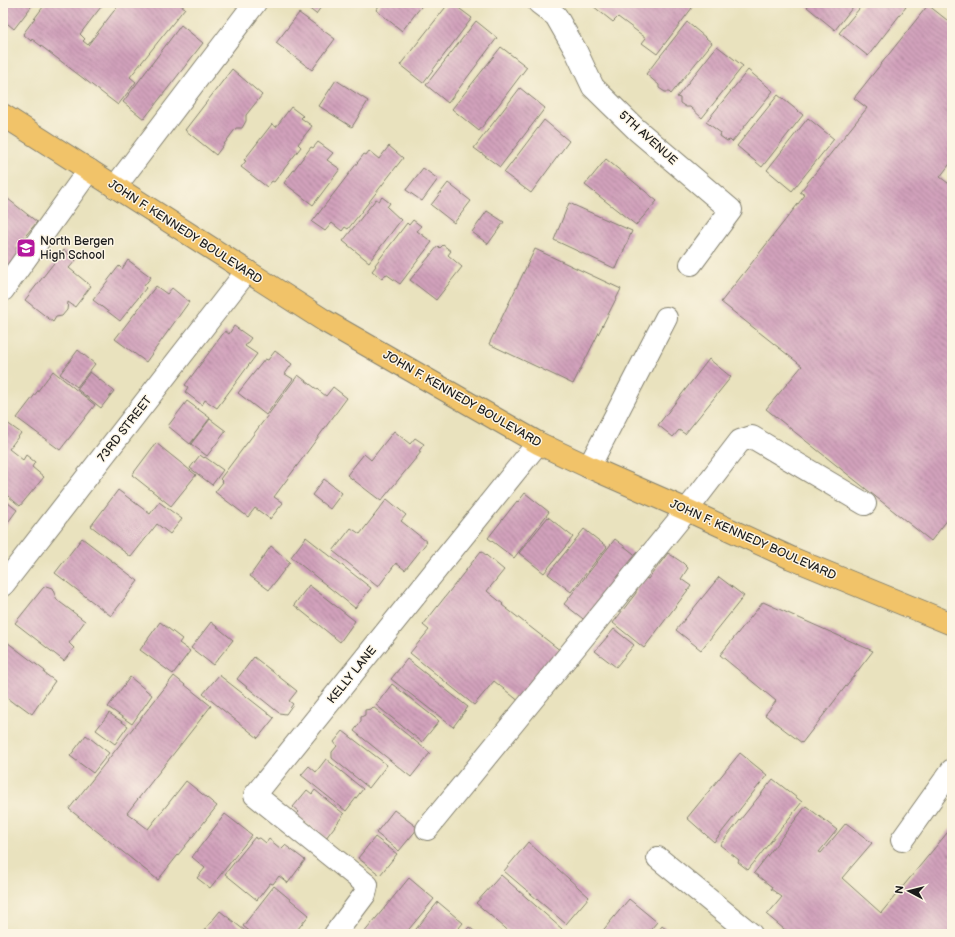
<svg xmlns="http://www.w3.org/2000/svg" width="955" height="937" viewBox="0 0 955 937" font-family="'Balsamiq Sans',sans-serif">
<defs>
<pattern id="building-back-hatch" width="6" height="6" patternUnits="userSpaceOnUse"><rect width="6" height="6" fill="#d1a1bb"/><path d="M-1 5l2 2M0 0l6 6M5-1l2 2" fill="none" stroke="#a98297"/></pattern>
</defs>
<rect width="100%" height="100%" fill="#fcf5e5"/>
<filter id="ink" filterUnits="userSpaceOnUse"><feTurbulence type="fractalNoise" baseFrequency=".025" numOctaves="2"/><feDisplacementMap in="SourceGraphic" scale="8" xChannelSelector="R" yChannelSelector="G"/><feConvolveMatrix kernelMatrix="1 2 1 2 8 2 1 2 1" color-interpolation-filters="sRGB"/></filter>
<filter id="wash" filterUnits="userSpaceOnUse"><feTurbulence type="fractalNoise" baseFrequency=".012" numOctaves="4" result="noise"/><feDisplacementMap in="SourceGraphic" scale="16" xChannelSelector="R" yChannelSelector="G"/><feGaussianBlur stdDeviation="0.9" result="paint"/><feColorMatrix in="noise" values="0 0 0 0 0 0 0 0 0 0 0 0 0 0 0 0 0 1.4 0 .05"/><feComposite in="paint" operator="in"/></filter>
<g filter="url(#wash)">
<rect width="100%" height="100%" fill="#e9e2be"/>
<g id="blocks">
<path fill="url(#building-back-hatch)" d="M 3,3 L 34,3 L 14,29 L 3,20 Z
M 46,3 L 104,3 L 80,34 L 85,39 L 83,41 L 88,45 L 120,3 L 178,3 L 185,8 L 130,77 L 136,82 L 118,105 L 32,39 L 31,41 L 23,34 Z
M 302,3 L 324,3 L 316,14 Z
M 381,3 L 424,3 L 402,31 L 376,10 Z
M 449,3 L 452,3 L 472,18 L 423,83 L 400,65 Z
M 595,3 L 673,4 L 685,3 L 692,8 L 657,54 L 642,43 L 646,38 L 618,17 L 613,22 L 593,6 Z
M 810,3 L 856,3 L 835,30 L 807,7 Z
M 864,3 L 901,3 L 906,7 L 868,56 L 839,33 Z
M 928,5 L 952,24 L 952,161 L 940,177 L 952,186 L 952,514 L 931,541 L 766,409 L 802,366 L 721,302 L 805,195 L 800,192 L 867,108 L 854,98 Z
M 299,13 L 335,39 L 312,70 L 276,43 Z
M 476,21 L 497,38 L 448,103 L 426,85 Z
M 687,22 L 712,43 L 671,94 L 669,92 L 665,92 L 659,88 L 659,85 L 646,74 Z
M 181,25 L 203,43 L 144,119 L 123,102 Z
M 717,46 L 743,66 L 702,118 L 690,107 L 686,107 L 680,103 L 680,98 L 677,97 Z
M 501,47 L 527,67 L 479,131 L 452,109 Z
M 232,69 L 262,95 L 246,115 L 246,121 L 242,128 L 236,128 L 216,155 L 185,130 Z
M 748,70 L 773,91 L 732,142 L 730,140 L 727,141 L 720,136 L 721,133 L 706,122 Z
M 336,80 L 368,101 L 352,127 L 319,106 Z
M 520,88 L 545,108 L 500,167 L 474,148 Z
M 778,95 L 803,115 L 762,167 L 737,146 Z
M 291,107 L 303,116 L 301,118 L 312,126 L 298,144 L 301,147 L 274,182 L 272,181 L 267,187 L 241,167 L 246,161 L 244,160 L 272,124 L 276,127 Z
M 808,118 L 834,139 L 792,191 L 767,170 Z
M 544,120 L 569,141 L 531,193 L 504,173 Z
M 318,142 L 333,153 L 327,160 L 340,169 L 313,205 L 284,183 L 311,147 L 313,148 Z
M 389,146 L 403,158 L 348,229 L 345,227 L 342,231 L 332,223 L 325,231 L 312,222 L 364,154 L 366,155 L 369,151 L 379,159 Z
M 606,159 L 657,201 L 636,225 L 585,185 Z
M 423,168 L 438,179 L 422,201 L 406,190 Z
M 448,183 L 471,201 L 454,223 L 431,205 Z
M 3,195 L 37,222 L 16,247 L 24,254 L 3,281 Z
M 382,197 L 390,203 L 387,207 L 401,220 L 369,262 L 343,241 L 376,199 L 379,201 Z
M 569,203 L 632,231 L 616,269 L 554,240 Z
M 487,211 L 504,222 L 488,244 L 472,232 Z
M 413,220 L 421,226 L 417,231 L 432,242 L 400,284 L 386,274 L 382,279 L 372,271 L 376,266 L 375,265 L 407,223 L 409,225 Z
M 443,245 L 451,251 L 448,255 L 462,267 L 436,300 L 410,280 L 438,246 L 440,248 Z
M 535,249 L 621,289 L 573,384 L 489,344 Z
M 64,250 L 76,260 L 69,268 L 91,286 L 75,307 L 68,302 L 67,310 L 62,316 L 56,317 L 53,322 L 25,300 Z
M 128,260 L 151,277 L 144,286 L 146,288 L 120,321 L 93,300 L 119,266 L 122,269 Z
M 156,286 L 167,294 L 172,288 L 189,302 L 146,362 L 115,339 Z
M 234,326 L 251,338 L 245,346 L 257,354 L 217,408 L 205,400 L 202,405 L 185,392 L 188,387 L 185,385 L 225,331 L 229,334 Z
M 78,350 L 95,364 L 77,387 L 60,374 Z
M 275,351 L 292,364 L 285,374 L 293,379 L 266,415 L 238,393 L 265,359 L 268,360 Z
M 709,359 L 731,377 L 685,434 L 679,430 L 673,437 L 658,425 Z
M 53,371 L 95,405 L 60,450 L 17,418 Z
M 90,372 L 114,391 L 101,408 L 77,389 Z
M 298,375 L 326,396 L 333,387 L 347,398 L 274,497 L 283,503 L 270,519 L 255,508 L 248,517 L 215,492 L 223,482 L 220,479 Z
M 187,401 L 210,418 L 190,444 L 168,426 Z
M 210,419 L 226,431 L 207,456 L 191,444 Z
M 3,420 L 21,433 L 9,449 L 23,460 L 26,455 L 35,462 L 32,467 L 44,477 L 20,506 L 3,492 Z
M 394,431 L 410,444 L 415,438 L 424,444 L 419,451 L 421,452 L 381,501 L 347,475 L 364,454 L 371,460 Z
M 156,443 L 196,475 L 171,506 L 132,475 Z
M 200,455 L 204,458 L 205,457 L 223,470 L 212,485 L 190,468 Z
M 324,479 L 342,493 L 330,509 L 312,495 Z
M 118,490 L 150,514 L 159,502 L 182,519 L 170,534 L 157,524 L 131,557 L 91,526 Z
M 525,493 L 549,512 L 514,558 L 488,538 L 517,501 L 518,502 Z
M 3,499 L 17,510 L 3,529 Z
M 387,499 L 406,515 L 401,521 L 427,542 L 405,570 L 396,563 L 378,587 L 333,551 L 351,528 L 360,534 Z
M 548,517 L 573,537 L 544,573 L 519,553 Z
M 584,529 L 607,547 L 571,592 L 548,574 Z
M 306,537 L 371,588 L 355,608 L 291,557 Z
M 82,538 L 138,581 L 111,616 L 55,573 Z
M 615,539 L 638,557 L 587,622 L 564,604 Z
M 271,546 L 290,562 L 269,590 L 250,576 Z
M 481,551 L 504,570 L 487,591 L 503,604 L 502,605 L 561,651 L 520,702 L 494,681 L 474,705 L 410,653 L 429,630 L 423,625 Z
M 668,553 L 683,563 L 688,568 L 681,579 L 691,586 L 644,648 L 613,623 L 636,593 L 636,589 L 645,578 L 648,579 Z
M 719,577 L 744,596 L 701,650 L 676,630 Z
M 309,585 L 355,621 L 340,642 L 294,605 Z
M 46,586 L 52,588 L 57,600 L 85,621 L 69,643 L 74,648 L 64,661 L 15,623 L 43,588 Z
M 763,602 L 873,651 L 802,743 L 765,715 L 776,701 L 720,655 Z
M 160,622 L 182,639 L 179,643 L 190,651 L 173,674 L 140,650 Z
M 211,622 L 233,640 L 213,665 L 191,648 Z
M 614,629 L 634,645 L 616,667 L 595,651 Z
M 3,639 L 45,671 L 44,673 L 55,681 L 32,714 L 17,703 L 16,705 L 3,695 Z
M 254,657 L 297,691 L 289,701 L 293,704 L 286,714 L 279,713 L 237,679 Z
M 407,659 L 468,707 L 453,727 L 391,679 Z
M 219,675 L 274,718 L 258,738 L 203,694 Z
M 174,676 L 211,706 L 127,813 L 148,829 L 186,781 L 217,806 L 158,880 L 69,809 Z
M 130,677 L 152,695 L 132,724 L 108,707 Z
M 392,684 L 439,721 L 422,742 L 376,705 Z
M 373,707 L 430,753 L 411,777 L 354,731 L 361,721 L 361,717 L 365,715 L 365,710 L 371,709 Z
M 109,713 L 128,726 L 115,744 L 96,730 Z
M 343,731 L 387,765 L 369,788 L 332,758 L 332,752 L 337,746 L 334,742 Z
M 86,735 L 109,753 L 93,773 L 70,756 Z
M 740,753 L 767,775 L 714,842 L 687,818 Z
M 326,759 L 363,789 L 346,811 L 301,775 L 309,766 L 316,772 Z
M 773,779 L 802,802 L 748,870 L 738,862 L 739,860 L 720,845 Z
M 307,790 L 312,794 L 315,790 L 344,814 L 326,838 L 296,815 L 299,812 L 293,807 Z
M 806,806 L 837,830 L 819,852 L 821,853 L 846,823 L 872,843 L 842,878 L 881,913 L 952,827 L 952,934 L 790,934 L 767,915 L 782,897 L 771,889 L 772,887 L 754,873 Z
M 394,810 L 418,828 L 399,851 L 376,833 Z
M 225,814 L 252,835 L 210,888 L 197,878 L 205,868 L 192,857 Z
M 255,837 L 256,839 L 260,838 L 266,843 L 269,839 L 281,849 L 285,845 L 305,860 L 288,883 L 279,876 L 273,884 L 270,883 L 257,900 L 225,874 Z
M 375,837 L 397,854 L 380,875 L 358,858 Z
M 528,842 L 589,897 L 566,924 L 504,871 Z
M 501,875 L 562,929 L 558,934 L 512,934 L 476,903 Z
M 409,878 L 434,899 L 405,934 L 363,934 Z
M 274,886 L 309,915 L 294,934 L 253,934 L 243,926 Z
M 629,899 L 657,922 L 647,934 L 600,934 Z
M 438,902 L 463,923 L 454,934 L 412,934 Z
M 220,911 L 249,934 L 201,934 Z
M 662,926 L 672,934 L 656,934 Z
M 469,927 L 478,934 L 463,934 Z"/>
</g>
</g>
<g filter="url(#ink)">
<use href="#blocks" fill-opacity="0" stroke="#827f6d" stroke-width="1"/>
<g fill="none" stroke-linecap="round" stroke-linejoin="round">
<g stroke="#827f6d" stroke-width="24">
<path id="minor" d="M 539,3 L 556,16 L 576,51 L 593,87 L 637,130 L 731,210 L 691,264
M 115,187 L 255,3
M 3,290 L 89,170
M 589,467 L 666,318
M 3,585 L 247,271
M 427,829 L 687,510 L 740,441 L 752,437 L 865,504
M 902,840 L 952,770
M 658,858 L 751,934
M 335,934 L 365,894 L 367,885 L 255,795 L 538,443"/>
</g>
<g stroke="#827f6d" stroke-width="24">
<path id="major" d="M 3,115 L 325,321 L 538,443 L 589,467 L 687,510 L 791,558 L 952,624"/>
</g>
<use href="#minor" stroke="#fff" stroke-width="22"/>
<use href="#major" stroke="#f1c369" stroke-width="22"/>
</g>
</g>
<defs>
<g id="school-square" transform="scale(1)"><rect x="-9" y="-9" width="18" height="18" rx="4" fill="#b5179e" stroke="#fcf5e5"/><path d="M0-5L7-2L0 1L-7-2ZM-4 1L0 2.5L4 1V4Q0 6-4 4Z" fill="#fff"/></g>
</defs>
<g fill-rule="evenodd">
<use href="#school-square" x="26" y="248"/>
</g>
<g text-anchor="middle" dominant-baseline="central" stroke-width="3" stroke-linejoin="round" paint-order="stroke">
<g font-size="12" fill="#1c1c1c" stroke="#fcf5e5">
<text transform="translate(648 138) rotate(42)">5TH AVENUE</text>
<text transform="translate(185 232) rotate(33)">JOHN F. KENNEDY BOULEVARD</text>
<text transform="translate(462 399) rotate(30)">JOHN F. KENNEDY BOULEVARD</text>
<text transform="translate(125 429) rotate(-52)">73RD STREET</text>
<text transform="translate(753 540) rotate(24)">JOHN F. KENNEDY BOULEVARD</text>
<text transform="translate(352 675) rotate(-51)">KELLY LANE</text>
</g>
<g font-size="12" fill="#1c1c1c" stroke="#fcf5e5" text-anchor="start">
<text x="40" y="241">North Bergen<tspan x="40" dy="14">High School</tspan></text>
</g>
</g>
<rect width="955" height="937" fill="none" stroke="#fcf5e5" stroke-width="16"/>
<g transform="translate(909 891) rotate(277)" stroke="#fcf5e5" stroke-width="3" paint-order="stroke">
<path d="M0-3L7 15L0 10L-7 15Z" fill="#1c1c1c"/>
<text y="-6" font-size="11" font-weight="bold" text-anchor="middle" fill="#1c1c1c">N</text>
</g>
</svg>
